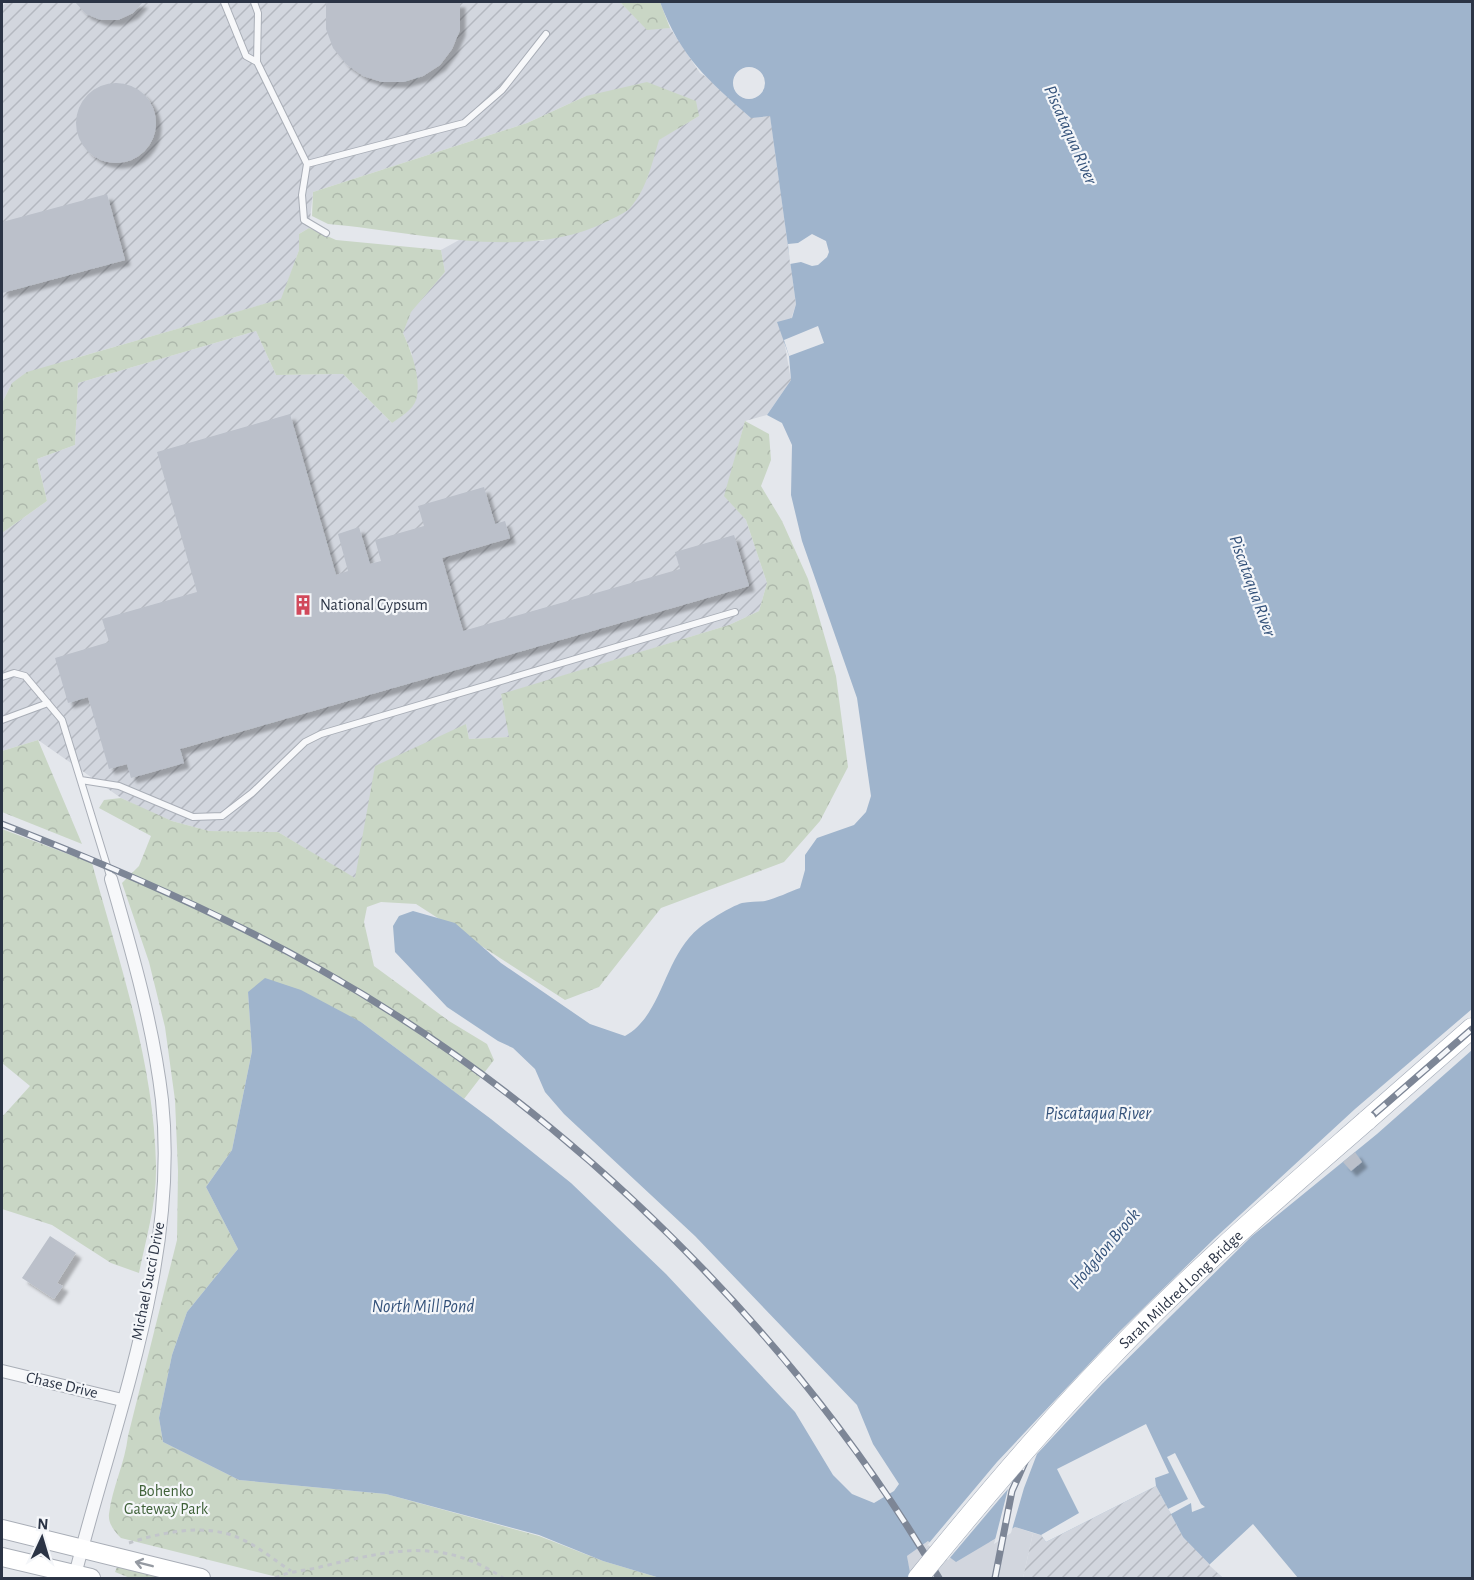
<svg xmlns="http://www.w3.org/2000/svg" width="1474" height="1580" viewBox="0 0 1474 1580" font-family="'Alegreya Sans',sans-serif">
<defs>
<pattern id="industrial-furrows" width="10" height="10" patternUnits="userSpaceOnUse" patternTransform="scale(1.5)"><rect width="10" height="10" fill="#d2d6de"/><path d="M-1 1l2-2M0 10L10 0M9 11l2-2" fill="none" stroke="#b4b8c0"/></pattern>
<pattern id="grass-dots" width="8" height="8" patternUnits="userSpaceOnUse" patternTransform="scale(1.5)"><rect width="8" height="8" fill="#c9d6c5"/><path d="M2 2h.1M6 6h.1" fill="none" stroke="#adb8ab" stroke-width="1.8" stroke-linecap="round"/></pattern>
<pattern id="forest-crowns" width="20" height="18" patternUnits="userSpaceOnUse" patternTransform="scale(1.5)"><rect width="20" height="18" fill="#c9d6c5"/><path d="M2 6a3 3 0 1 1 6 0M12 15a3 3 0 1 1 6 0" fill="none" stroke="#adb8ab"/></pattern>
<filter id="shadow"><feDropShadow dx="5.5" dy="5.5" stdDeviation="1.5" flood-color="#0004"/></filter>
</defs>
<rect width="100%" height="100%" fill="#e4e7ec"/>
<path fill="#d2d6de" d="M 1015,1527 L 1033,1533 L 1023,1578 L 910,1577 L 907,1556 L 928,1541 L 990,1542 Z"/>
<path fill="url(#industrial-furrows)" d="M 7,2 L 620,2 L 647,29 L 670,28 L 700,73 L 770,115 L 796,304 L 784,340 L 791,380 L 767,415 L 745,421 L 725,496 L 746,520 L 767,583 L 759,611 L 729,625 L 501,695 L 510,737 L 469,739 L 466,724 L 355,879 L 278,832 L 209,831 L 172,821 L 148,811 L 121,798 L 38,740 L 2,751 L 2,533 L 47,501 L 37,459 L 75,445 L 78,383 L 256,331 L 276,375 L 343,374 L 392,423 L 412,354 L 403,333 L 410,312 L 445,272 L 441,250 L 459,240 L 543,241 L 647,179 L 658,140 L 699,116 L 586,96 L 527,123 L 313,192 L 309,228 L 299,234 L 299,250 L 282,299 L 79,357 L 12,383 L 2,403 L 2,6 Z
M 1156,1486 L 1183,1537 L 1298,1578 L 1023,1578 L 1033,1533 L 1041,1535 Z"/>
<path fill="url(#grass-dots)" d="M 117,1567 L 165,1578 L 130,1578 L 115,1572 Z"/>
<path fill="url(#forest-crowns)" d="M 620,2 L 660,2 L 670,28 L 647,30 Z
M 647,82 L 696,101 L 699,116 L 659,140 C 652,163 647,188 631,207 C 626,213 615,217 608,221 C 527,263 415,231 328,224 L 312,216 L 313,192 L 527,123 L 586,96 Z
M 309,228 L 336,240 L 441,250 L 445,272 L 411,312 L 403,333 C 411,351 422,379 416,400 C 413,410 400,417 392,423 L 343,374 L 276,375 L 256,331 L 78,383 L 75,445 L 37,459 L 47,501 L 2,533 L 2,403 L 12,383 L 27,372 L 281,299 L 299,250 L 299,234 Z
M 745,421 L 769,434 L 771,460 L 761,486 L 782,521 L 808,579 L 836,676 L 848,767 L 820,821 L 784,862 L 661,908 L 599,987 L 565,1000 L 416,904 L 381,902 L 367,907 L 364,922 L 374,966 L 449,1021 L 487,1044 L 494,1060 L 464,1099 L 361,1022 L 248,992 L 252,1051 L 232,1150 L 206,1187 L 238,1249 L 187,1312 L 172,1355 L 159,1418 L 163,1442 L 239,1480 L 386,1494 L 539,1536 L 603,1561 L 660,1578 L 281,1578 L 121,1538 C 115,1532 108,1524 109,1514 C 112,1488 125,1463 128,1436 L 177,1240 L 178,1171 L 175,1100 L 165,1027 L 149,962 L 122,883 L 139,866 L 151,836 L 99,808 L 104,800 L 121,798 L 172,821 L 209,831 L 278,832 L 355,878 L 375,766 L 466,724 L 469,739 L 509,737 L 501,694 L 729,625 L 759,611 L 767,583 L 746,520 L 724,496 Z
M 38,740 L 82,844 L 2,812 L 2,751 Z
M 2,829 L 92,863 C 119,962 154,1062 156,1165 C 157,1201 146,1239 139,1273 L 111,1263 L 52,1225 L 2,1209 L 2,1117 L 30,1086 L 2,1063 Z"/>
<path fill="#9fb4cc" d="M 660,2 L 1472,2 L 1472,1578 L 1223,1578 L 1183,1537 L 1156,1486 L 1046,1542 L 1041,1535 L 1015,1527 L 956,1562 L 928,1541 L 907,1556 L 911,1578 L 660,1578 L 603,1561 L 539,1535 L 386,1494 L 239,1480 L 163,1442 L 159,1418 L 172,1355 L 187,1312 L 238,1249 L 206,1187 L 232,1150 L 252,1051 L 248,992 L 265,978 L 301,990 L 361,1022 L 491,1119 L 571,1183 L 666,1274 L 795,1412 L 833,1475 L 852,1494 L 874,1503 L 894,1491 L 899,1484 L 873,1444 L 857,1405 L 695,1236 L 564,1114 L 545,1092 L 535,1069 L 513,1048 L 498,1041 L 447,1007 L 395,952 L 393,926 L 399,916 L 413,911 L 455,923 L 501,963 L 590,1024 L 625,1036 C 663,1015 663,958 699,928 C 709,920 730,907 742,903 C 750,901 758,902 765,901 C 777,898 789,892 800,888 L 805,870 L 805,855 L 817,838 L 854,825 L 866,812 L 871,796 L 857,698 L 802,541 L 791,495 L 792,445 L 782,423 L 767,415 L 791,380 L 789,356 L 777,322 L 792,318 L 796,304 L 770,116 L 751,118 C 708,80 681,58 660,2 Z"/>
<path fill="#e4e7ec" d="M733 83a16 16 0 1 1 32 0a16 16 0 1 1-32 0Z
M 812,234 L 826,241 L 829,252 L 827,257 L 818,265 L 812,266 L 801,262 L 790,264 L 788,244 L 798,243 Z
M 818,326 L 824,343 L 789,356 L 784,340 Z
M 1472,1009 L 1472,1050 L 1377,1134 L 1252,1236 L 1102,1384 L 1037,1454 L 1024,1488 L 1011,1533 L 994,1544 L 1008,1489 L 948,1560 L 928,1545 L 924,1549 L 997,1462 L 1120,1331 L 1215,1238 L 1355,1109 Z
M 1146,1424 L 1169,1473 L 1155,1478 L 1156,1486 L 1046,1542 L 1041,1535 L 1079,1513 L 1057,1469 Z
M 1175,1453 L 1201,1504 L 1205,1507 L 1192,1512 L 1191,1503 L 1171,1514 L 1168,1509 L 1188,1499 L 1167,1457 Z
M 1253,1524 L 1298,1578 L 1223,1578 L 1209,1565 Z"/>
<path fill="#bbc0ca" filter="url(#shadow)" d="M 75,2 L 143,2 L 133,13 L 118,20 L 101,20 L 86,14 Z
M 326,2 L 460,2 L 460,30 L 452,49 L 440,65 L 423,76 L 403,82 L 382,82 L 363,76 L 346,64 L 333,48 L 326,29 Z
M76 123a40 40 0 1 1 80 0a40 40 0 1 1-80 0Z
M 107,194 L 125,260 L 2,293 L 2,222 Z
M 290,414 L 336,575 L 348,571 L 338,534 L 359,527 L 370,564 L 381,561 L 375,540 L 424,526 L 418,506 L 484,487 L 495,524 L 505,521 L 510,538 L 442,558 L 463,631 L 680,569 L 675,552 L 734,535 L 749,586 L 180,749 L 184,763 L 131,778 L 127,764 L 109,769 L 88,697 L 68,703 L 55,658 L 109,642 L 102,619 L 197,592 L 157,452 Z
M 1355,1152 L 1362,1162 L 1351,1171 L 1343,1162 Z
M 50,1236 L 76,1253 L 57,1283 L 63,1286 L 54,1299 L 22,1278 Z"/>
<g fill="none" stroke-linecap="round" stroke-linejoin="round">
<g stroke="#a9aeb7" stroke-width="8">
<path id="service" d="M 224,2 L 246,56 L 257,62 L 258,13 L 254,2
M 257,62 L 307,164 L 302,195 L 304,220 L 326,233
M 307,164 L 464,123 L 502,90 L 546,34
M 2,677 L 14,673 L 25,676 L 62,720 L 111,879
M 2,720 L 48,703
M 81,780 L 119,786 L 193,817 L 222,816 L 252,793 L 305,742 L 321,734 L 735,612"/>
</g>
<g stroke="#a9aeb7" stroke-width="14">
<path id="minor" d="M 2,1371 L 122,1400
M 75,1575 C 114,1421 179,1261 162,1100 C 153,1024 132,952 111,879"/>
</g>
<g stroke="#a9aeb7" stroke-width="20">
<path id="secondary" d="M 2,1529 L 201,1578
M 2,1557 L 91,1578"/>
</g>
<g stroke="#a3abb8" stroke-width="21">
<path id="primary" d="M 1366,1121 L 1472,1028"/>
</g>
<path stroke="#c2c5cb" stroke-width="3" stroke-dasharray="4.5 4.5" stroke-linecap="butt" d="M 129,1543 C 162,1532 206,1523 239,1538 C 258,1546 274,1560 291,1571
M 275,1578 C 292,1570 307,1571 324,1566 C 391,1550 442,1537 503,1578"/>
<use href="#service" stroke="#f7f8fa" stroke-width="6"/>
<use href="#minor" stroke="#f7f8fa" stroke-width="12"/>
<use href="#secondary" stroke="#fff" stroke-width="18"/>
<use href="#primary" stroke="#fff" stroke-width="20"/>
<g stroke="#7d8696" stroke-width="7">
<g id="rail">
<path d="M 2,824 C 111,866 218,912 321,970 C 567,1108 797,1335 939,1578"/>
<path id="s1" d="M 995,1578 L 1012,1491 L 1029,1453 L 1045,1431 L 1108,1359 L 1273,1202 L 1472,1029"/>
</g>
</g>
<use href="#rail" stroke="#f4f6f9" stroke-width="4.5" stroke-dasharray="14" stroke-linecap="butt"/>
<g stroke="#a3abb8" stroke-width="21" stroke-linecap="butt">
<path id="primary-bridge" d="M 918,1578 C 979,1503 1041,1429 1109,1359 C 1189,1274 1278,1198 1366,1121"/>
</g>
<use href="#primary-bridge" stroke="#fff" stroke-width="20"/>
</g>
<defs><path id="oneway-shaft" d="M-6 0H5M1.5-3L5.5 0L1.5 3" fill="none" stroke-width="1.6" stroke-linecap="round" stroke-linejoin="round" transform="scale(1.5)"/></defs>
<use stroke="#959aa2" href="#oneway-shaft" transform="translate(144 1564) rotate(-166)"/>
<defs>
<g id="building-bare" transform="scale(1.62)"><path d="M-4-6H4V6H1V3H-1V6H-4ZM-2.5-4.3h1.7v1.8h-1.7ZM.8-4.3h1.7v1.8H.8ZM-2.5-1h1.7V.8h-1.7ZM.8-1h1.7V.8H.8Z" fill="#d1495b" stroke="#f4f6f9" stroke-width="2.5" paint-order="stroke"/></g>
</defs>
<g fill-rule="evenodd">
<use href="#building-bare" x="303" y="605"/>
</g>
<g text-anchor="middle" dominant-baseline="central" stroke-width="4.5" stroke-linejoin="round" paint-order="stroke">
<g font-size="16" fill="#2b3445" stroke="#f4f6f9" text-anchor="start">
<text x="320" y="605">National Gypsum</text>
</g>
<g font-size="16" fill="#2b3445" stroke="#f4f6f9">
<text transform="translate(148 1281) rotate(-79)">Michael Succi Drive</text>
<text stroke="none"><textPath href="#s1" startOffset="354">Sarah Mildred Long Bridge</textPath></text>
<text transform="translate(62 1385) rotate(13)">Chase Drive</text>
</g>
<g font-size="16" fill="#3f6138" stroke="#f4f6f9">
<text x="166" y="1491">Bohenko<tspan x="166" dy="18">Gateway Park</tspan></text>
</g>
<g font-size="18" font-style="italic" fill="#34527a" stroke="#f4f6f9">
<text transform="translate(1070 135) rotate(66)">Piscataqua River</text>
<text transform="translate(1252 586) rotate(70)">Piscataqua River</text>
<text x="1098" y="1114">Piscataqua River</text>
<text transform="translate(1105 1249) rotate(-50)">Hodgdon Brook</text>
<text x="423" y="1307">North Mill Pond</text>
</g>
</g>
<rect width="1474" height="1580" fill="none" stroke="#2b3445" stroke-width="6"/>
<g transform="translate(42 1538) rotate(4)" stroke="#f4f6f9" stroke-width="4.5" paint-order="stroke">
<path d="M0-4.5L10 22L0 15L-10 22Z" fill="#2b3445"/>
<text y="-9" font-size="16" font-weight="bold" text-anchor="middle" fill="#2b3445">N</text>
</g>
</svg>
